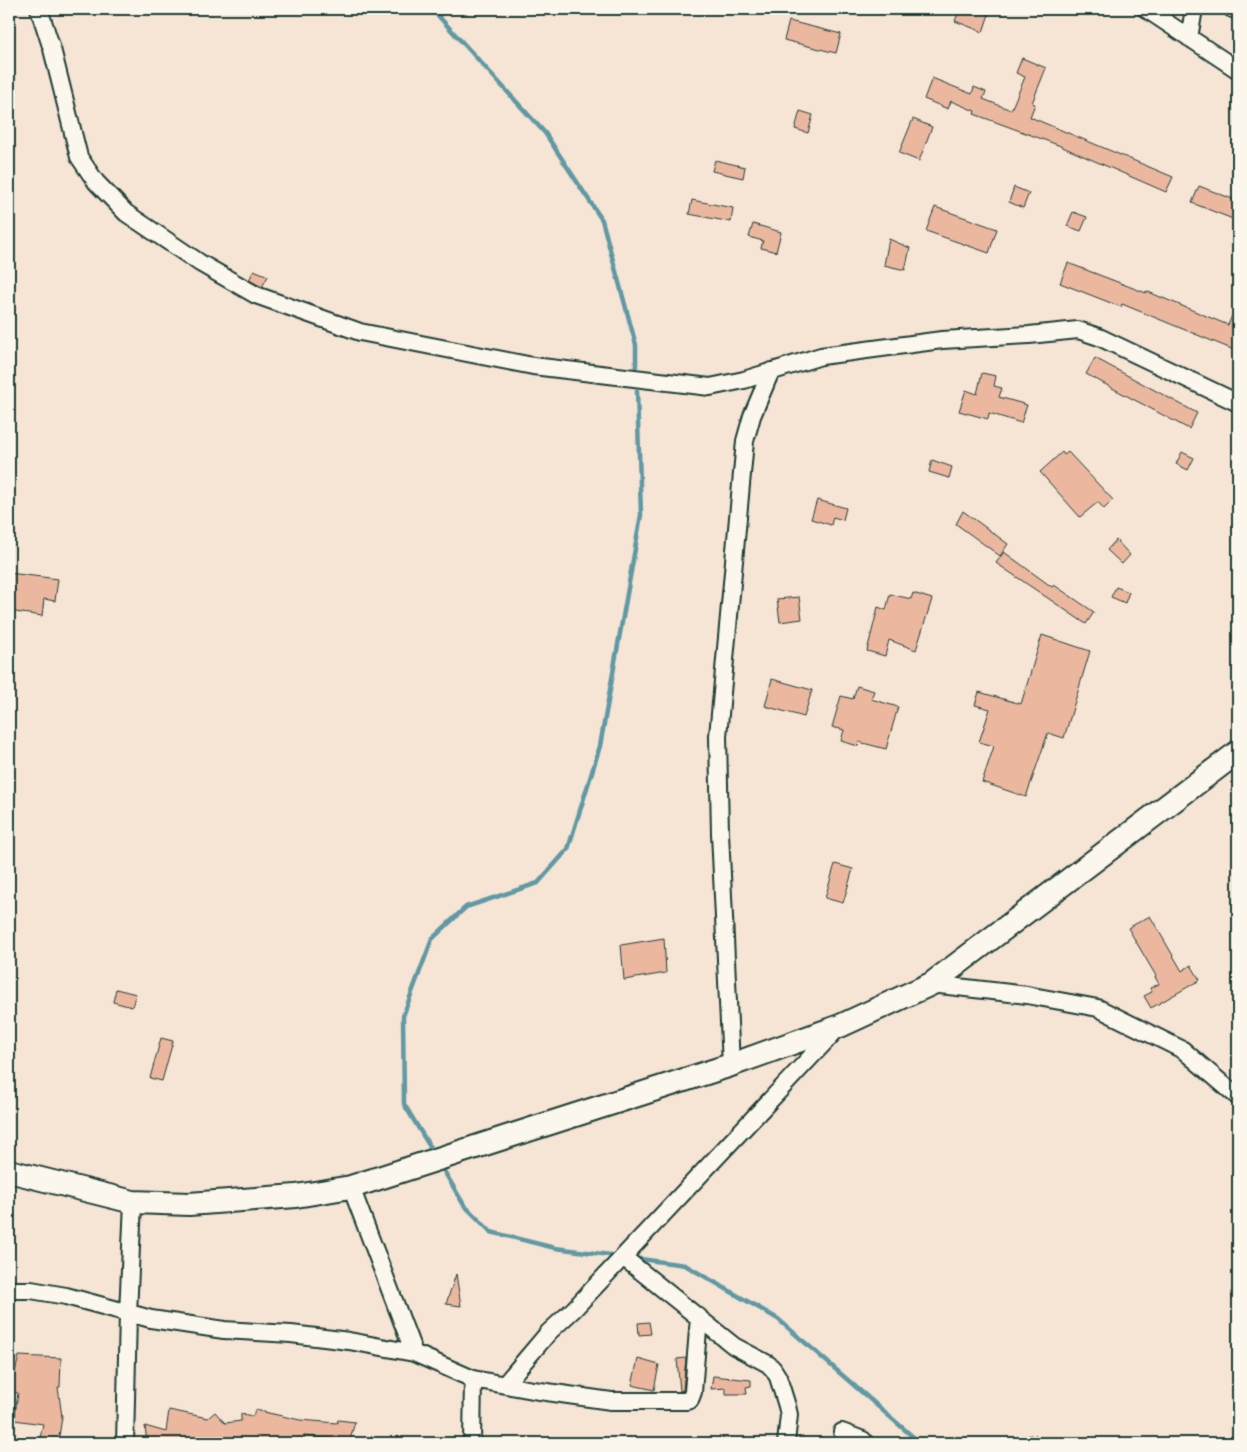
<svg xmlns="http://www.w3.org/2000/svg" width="1247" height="1452" viewBox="0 0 1247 1452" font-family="Delius,sans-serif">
<rect width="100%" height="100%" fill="#f6e4d5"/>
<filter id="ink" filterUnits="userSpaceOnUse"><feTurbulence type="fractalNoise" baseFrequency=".02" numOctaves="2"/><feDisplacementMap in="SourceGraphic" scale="10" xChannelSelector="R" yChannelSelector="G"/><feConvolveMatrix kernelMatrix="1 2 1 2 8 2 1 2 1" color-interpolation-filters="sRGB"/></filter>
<g filter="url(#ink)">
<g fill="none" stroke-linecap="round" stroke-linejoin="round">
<path stroke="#6099a3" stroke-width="4.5" d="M 432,9 L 545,133 L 602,220 L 636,345 L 636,366
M 430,1147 L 404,1104 L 403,1016 L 432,939 L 466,907 L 538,883 L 568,849 L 600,746 L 641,515 L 637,391
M 444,1171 L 464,1205 L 491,1232 L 555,1248 L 618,1256
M 633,1258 L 685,1265 L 778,1319 L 920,1443"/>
</g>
<path fill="#ecb79f" stroke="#1f3d34" d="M 960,9 L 974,9 L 989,14 L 983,32 L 955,21 Z
M 789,21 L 841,34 L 836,53 L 784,40 Z
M 1022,58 L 1046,68 L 1032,103 L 1035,104 L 1030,117 L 1173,177 L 1166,192 L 1058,145 L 974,114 L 975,111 L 951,101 L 948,109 L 924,99 L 932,78 L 972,94 L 974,87 L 986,92 L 983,99 L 1011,110 L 1025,77 L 1016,73 Z
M 800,111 L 813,115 L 808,133 L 795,129 Z
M 913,119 L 932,127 L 919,161 L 899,153 Z
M 715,160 L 745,167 L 743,178 L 712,171 Z
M 1199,186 L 1238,201 L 1238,221 L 1192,203 Z
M 1014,187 L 1029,193 L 1023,208 L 1009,202 Z
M 692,200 L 733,208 L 731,222 L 689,214 Z
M 935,207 L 997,229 L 989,253 L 926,231 Z
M 1073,212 L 1087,217 L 1081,231 L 1067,226 Z
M 753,224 L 781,232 L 776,252 L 761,248 L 763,241 L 749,237 Z
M 889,239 L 910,248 L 905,270 L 884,265 Z
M 1068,263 L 1146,293 L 1146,291 L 1228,325 L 1238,302 L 1238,341 L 1234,350 L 1122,304 L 1121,307 L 1060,283 Z
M 254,270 L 268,276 L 262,287 L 249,280 Z
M 1095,358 L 1197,413 L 1189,429 L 1086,374 Z
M 982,373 L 996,376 L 994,386 L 1002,388 L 999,397 L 1027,405 L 1021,423 L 989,413 L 988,419 L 959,411 L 966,390 L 977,394 Z
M 1062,452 L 1064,455 L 1068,452 L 1113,500 L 1104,509 L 1098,502 L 1080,517 L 1040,472 Z
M 1182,452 L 1194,458 L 1188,470 L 1176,464 Z
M 932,460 L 952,467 L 949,478 L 929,472 Z
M 817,500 L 846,508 L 843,520 L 833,517 L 831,525 L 811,519 Z
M 963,511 L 1008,544 L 1000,556 L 956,524 Z
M 1116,540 L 1130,555 L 1122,564 L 1107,550 Z
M 1004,552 L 1052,587 L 1054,585 L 1094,612 L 1086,624 L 996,563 Z
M 9,573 L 58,579 L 55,601 L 44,599 L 42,616 L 9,611 Z
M 1116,587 L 1129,592 L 1125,603 L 1111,597 Z
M 913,593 L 932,599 L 916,650 L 889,640 L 885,656 L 867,651 L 878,607 L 886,610 L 890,594 L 911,599 Z
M 799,597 L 802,619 L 780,622 L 777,599 Z
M 1042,635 L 1090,651 L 1064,738 L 1048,733 L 1026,797 L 982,782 L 994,746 L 979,742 L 990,709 L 975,705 L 979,692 L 1021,704 Z
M 772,679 L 812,690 L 804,717 L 765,706 Z
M 857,686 L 874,691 L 871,699 L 898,707 L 886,749 L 859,742 L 858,746 L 841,741 L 844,730 L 832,727 L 841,696 L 853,699 Z
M 835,864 L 853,869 L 843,903 L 825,898 Z
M 1150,916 L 1182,971 L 1191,965 L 1200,980 L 1151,1008 L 1144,996 L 1152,992 L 1150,988 L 1159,984 L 1155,977 L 1156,976 L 1128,928 Z
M 664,938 L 666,973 L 624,980 L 621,945 Z
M 116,989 L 136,994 L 132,1007 L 113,1002 Z
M 161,1038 L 173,1041 L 162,1081 L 150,1078 Z
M 456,1274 L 461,1306 L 446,1304 Z
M 649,1322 L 651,1334 L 639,1335 L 638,1323 Z
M 19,1356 L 61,1358 L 60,1387 L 58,1387 L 62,1417 L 58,1443 L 39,1443 L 43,1424 L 14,1420 L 18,1393 L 14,1392 L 13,1380 Z
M 686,1358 L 683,1390 L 680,1391 L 677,1359 Z
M 638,1359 L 659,1365 L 654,1390 L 632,1385 Z
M 713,1376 L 751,1380 L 751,1386 L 746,1387 L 747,1394 L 726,1394 L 726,1388 L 711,1389 Z
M 169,1410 L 208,1418 L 215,1412 L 225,1423 L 241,1421 L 241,1414 L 253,1416 L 255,1410 L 300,1420 L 337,1423 L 338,1420 L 355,1422 L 350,1440 L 304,1436 L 305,1443 L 147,1443 L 145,1426 L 166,1432 Z"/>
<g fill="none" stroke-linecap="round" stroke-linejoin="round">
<g stroke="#1f3d34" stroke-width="20">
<path id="street" d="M 39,9 L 52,49 L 79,157 L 96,182 L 126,213 L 200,263 L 256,295 L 360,332 L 533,366 L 710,387 L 744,380 L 821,356 L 942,340 L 1029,335 L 1078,330 L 1099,337 L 1238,403
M 1146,9 L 1238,70
M 1232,9 L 1238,10
M 1189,38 L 1194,9
M 931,984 L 1027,995 L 1098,1008 L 1183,1050 L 1238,1097
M 731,1065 L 720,833 L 718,736 L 745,441 L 752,416 L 771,371
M 351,1187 L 414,1353
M 623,1257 L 734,1346 L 768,1364 L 773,1369 L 778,1377 L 787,1406 L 789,1415 L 786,1443
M 9,1290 L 31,1290 L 66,1296 L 151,1319 L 224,1330 L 291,1334 L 349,1341 L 414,1353 L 473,1379 L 533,1390 L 611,1401 L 686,1401 L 690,1400 L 693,1392 L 699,1317
M 505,1384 L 549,1332 L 574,1309 L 838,1028
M 842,1432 L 863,1440 L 865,1443
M 125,1443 L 128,1314 L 133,1202
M 472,1443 L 473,1379"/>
</g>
<g stroke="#1f3d34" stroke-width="26">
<path id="secondary" d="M 9,1171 L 133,1202 L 189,1204 L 296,1196 L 351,1187 L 731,1065 L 840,1026 L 931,984 L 1238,752"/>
</g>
<path stroke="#1f3d34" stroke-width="2.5" stroke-dasharray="4 4" stroke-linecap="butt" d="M 988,1443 L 1036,1435"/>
<use href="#street" stroke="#fbf7ec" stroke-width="16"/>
<use href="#secondary" stroke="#fbf7ec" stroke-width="22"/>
</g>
</g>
<rect width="1247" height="1452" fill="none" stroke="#fbf7ec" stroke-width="30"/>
<rect x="15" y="15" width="1217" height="1422" fill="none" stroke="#1f3d34" stroke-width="2" filter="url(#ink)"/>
</svg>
